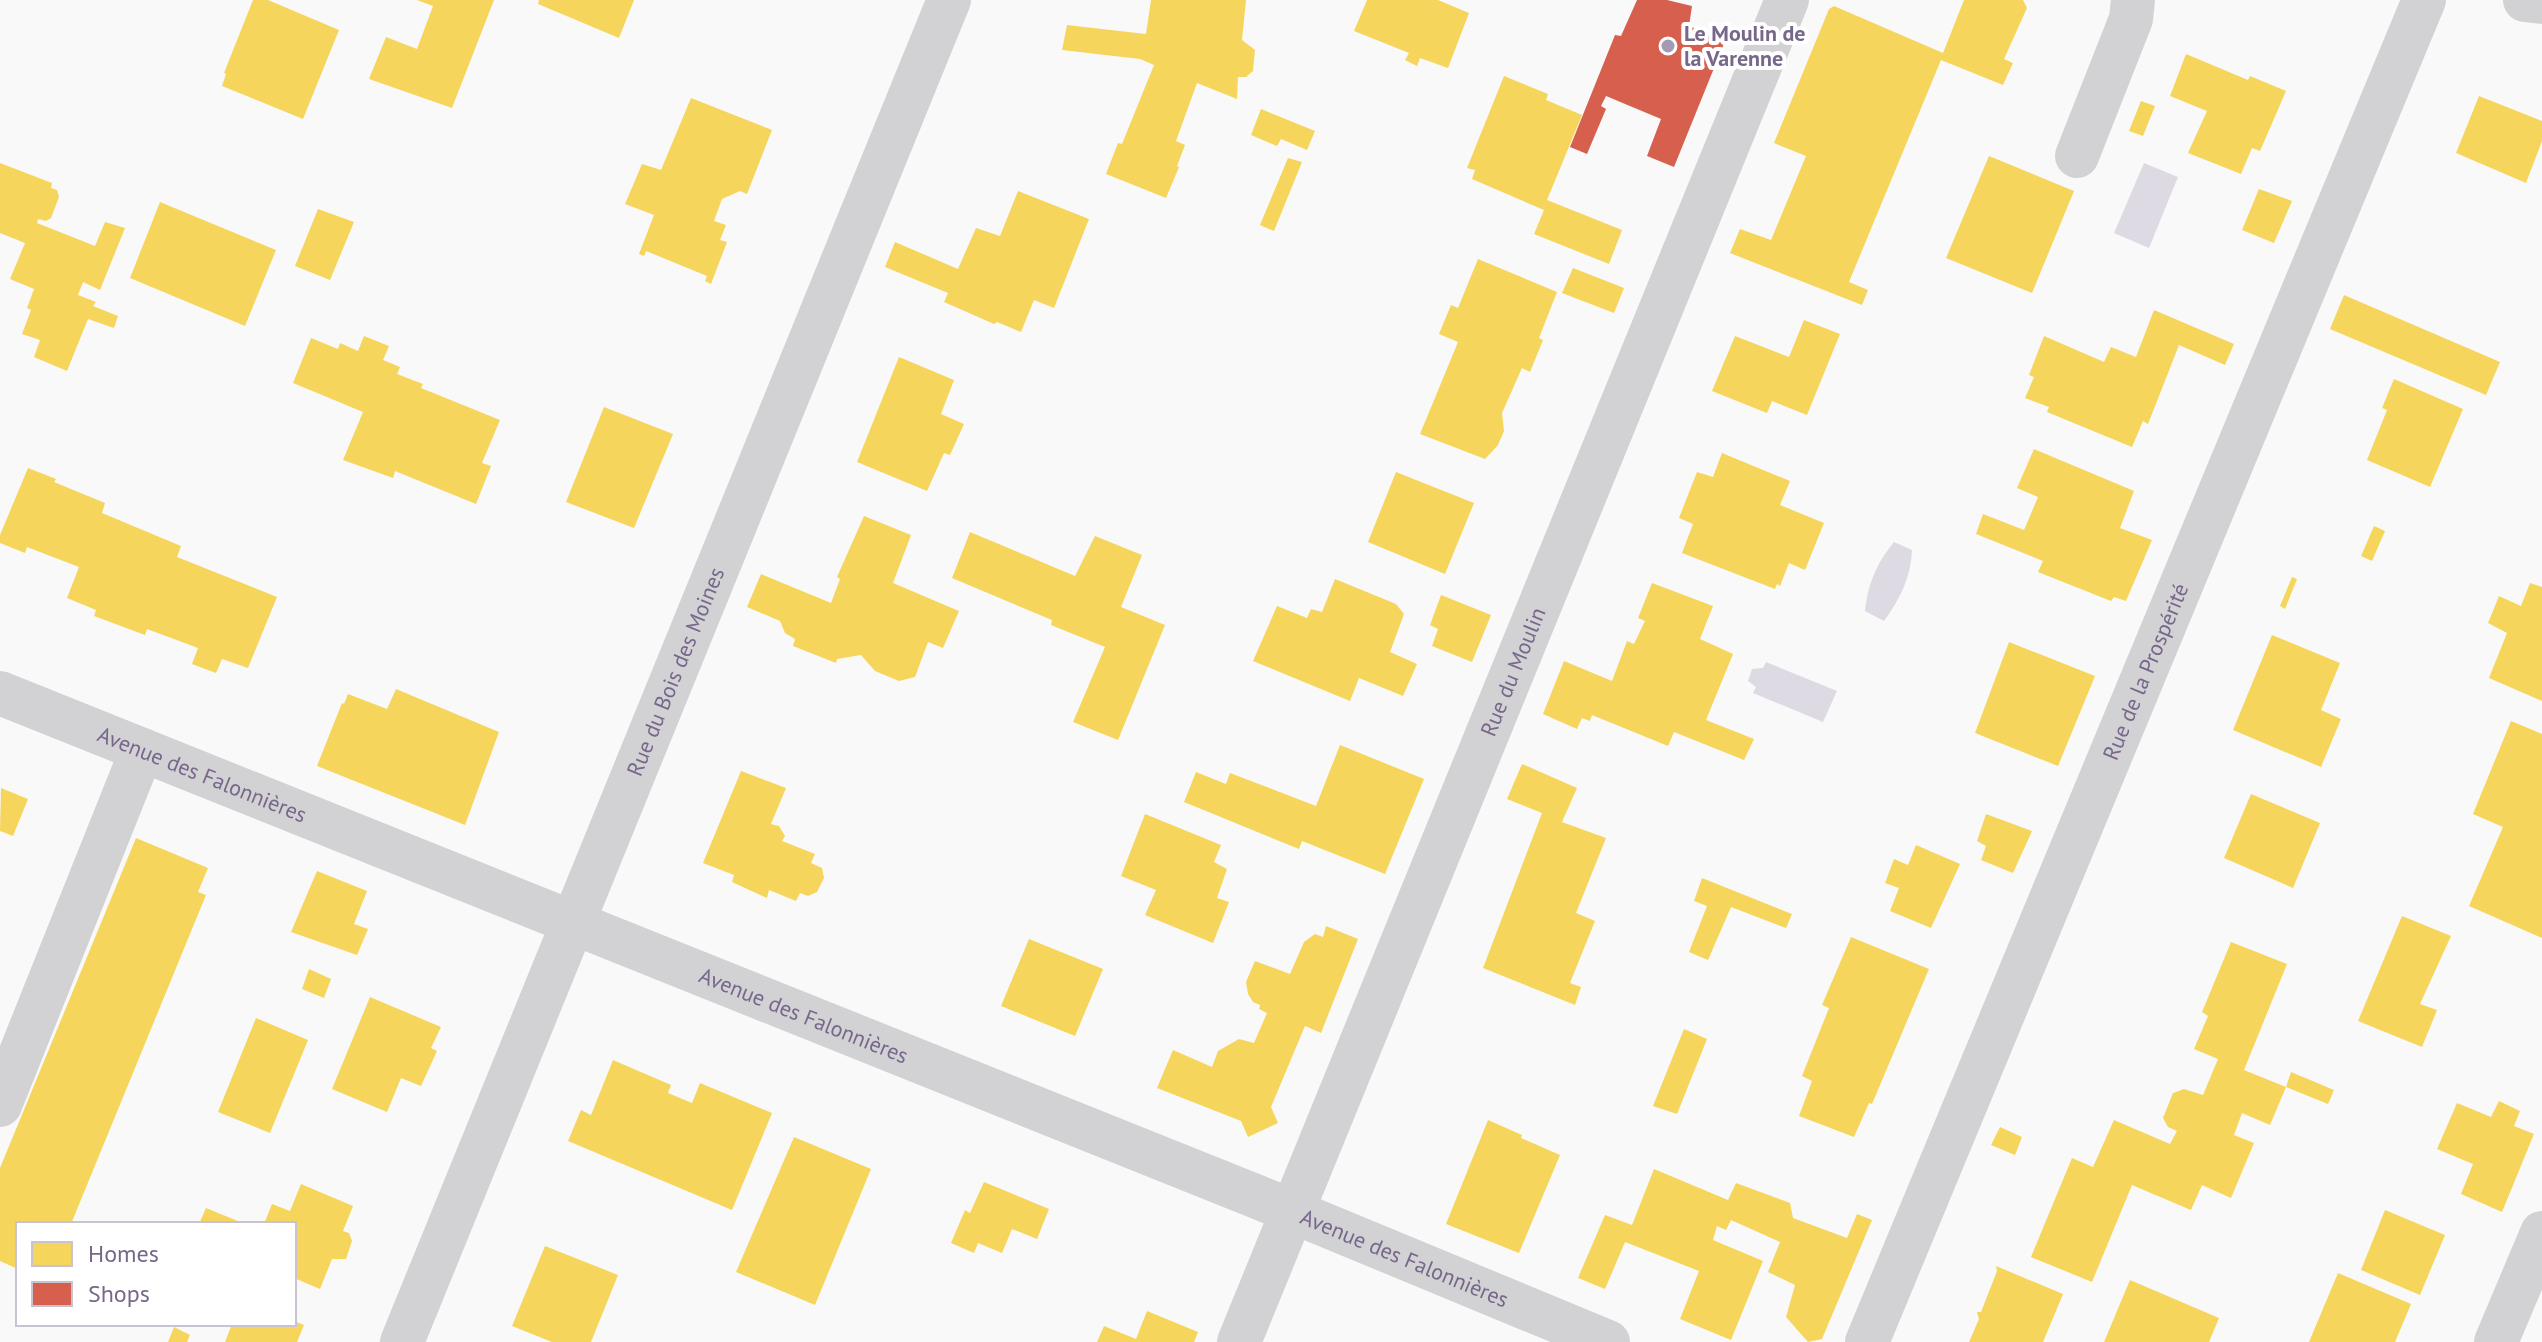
<svg xmlns="http://www.w3.org/2000/svg" width="2542" height="1342" viewBox="0 0 2542 1342" font-family="'PT Sans',sans-serif">
<rect width="100%" height="100%" fill="#f9f9f9"/>
<path fill="#dddae3" d="M 2144,163 L 2178,177 L 2149,248 L 2114,233 Z
M 1894,542 L 1912,550 C 1911,577 1900,599 1884,621 L 1865,611 C 1868,584 1876,564 1894,542 Z
M 1766,662 L 1837,691 L 1823,722 L 1753,693 L 1756,687 L 1748,681 L 1752,669 L 1763,668 Z"/>
<path fill="#f6d55c" d="M 253,0 L 268,0 L 339,30 L 303,119 L 222,86 L 226,74 L 224,73 Z
M 417,0 L 494,0 L 452,108 L 369,79 L 386,37 L 417,49 L 433,6 Z
M 539,0 L 634,0 L 619,38 L 538,4 Z
M 1151,0 L 1246,0 L 1242,40 L 1255,50 L 1253,71 L 1246,77 L 1238,77 L 1237,99 L 1197,83 L 1176,141 L 1185,145 L 1177,166 L 1179,167 L 1166,198 L 1106,174 L 1118,143 L 1122,144 L 1154,65 L 1140,59 L 1062,50 L 1067,25 L 1146,34 Z
M 1367,0 L 1438,0 L 1469,13 L 1448,68 L 1420,58 L 1417,66 L 1405,60 L 1409,53 L 1354,31 Z
M 1964,0 L 2023,0 L 2027,8 L 2004,59 L 2013,63 L 2003,85 L 1941,60 L 1849,282 L 1868,290 L 1862,305 L 1730,253 L 1740,229 L 1771,240 L 1806,156 L 1774,143 L 1829,9 L 1834,6 L 1943,53 Z
M 2186,54 L 2248,80 L 2250,76 L 2286,91 L 2260,151 L 2252,148 L 2241,174 L 2188,153 L 2207,111 L 2170,96 Z
M 1504,76 L 1548,94 L 1546,100 L 1582,115 L 1547,200 L 1622,230 L 1609,264 L 1534,234 L 1544,210 L 1472,179 L 1475,170 L 1467,168 Z
M 2479,96 L 2542,121 L 2542,141 L 2526,183 L 2456,153 Z
M 691,98 L 772,130 L 747,194 L 740,191 L 722,199 L 714,221 L 726,225 L 720,240 L 727,242 L 711,284 L 705,281 L 707,276 L 646,251 L 644,256 L 639,254 L 654,215 L 625,204 L 642,164 L 661,170 Z
M 2141,101 L 2155,106 L 2143,136 L 2129,131 Z
M 1261,109 L 1315,131 L 1307,150 L 1281,139 L 1277,146 L 1251,135 Z
M 1989,156 L 2074,191 L 2032,293 L 1946,258 Z
M 1288,158 L 1302,162 L 1274,231 L 1260,225 Z
M 0,163 L 52,183 L 51,188 L 57,190 L 59,197 L 51,218 L 46,221 L 38,219 L 37,223 L 95,246 L 105,222 L 125,228 L 100,290 L 83,282 L 78,295 L 96,302 L 93,306 L 118,316 L 114,328 L 88,319 L 67,371 L 34,357 L 40,340 L 22,334 L 31,310 L 27,308 L 34,289 L 10,279 L 25,243 L 0,233 Z
M 2259,189 L 2292,201 L 2274,243 L 2242,230 Z
M 1018,191 L 1089,219 L 1054,308 L 1034,300 L 1021,332 L 997,322 L 994,324 L 944,302 L 948,293 L 885,267 L 895,242 L 958,269 L 976,228 L 1000,236 Z
M 160,202 L 276,250 L 245,326 L 130,278 Z
M 318,209 L 354,222 L 330,280 L 295,266 Z
M 1478,259 L 1557,292 L 1539,338 L 1543,340 L 1530,372 L 1522,368 L 1502,413 L 1504,431 L 1498,445 L 1485,459 L 1420,434 L 1458,342 L 1439,334 L 1451,305 L 1458,308 Z
M 1573,268 L 1624,288 L 1614,313 L 1562,293 Z
M 2344,295 L 2500,362 L 2486,395 L 2330,329 Z
M 2154,310 L 2234,344 L 2225,365 L 2179,345 L 2148,424 L 2143,421 L 2132,447 L 2047,412 L 2049,407 L 2025,398 L 2034,377 L 2029,375 L 2044,336 L 2104,362 L 2111,347 L 2136,357 Z
M 1804,320 L 1840,334 L 1807,415 L 1772,401 L 1767,413 L 1712,391 L 1735,336 L 1789,357 Z
M 364,336 L 389,346 L 383,360 L 400,367 L 397,374 L 423,384 L 421,388 L 500,420 L 482,463 L 491,466 L 476,504 L 395,471 L 393,478 L 343,460 L 363,412 L 293,383 L 311,338 L 338,349 L 340,343 L 358,351 Z
M 899,357 L 954,380 L 941,414 L 964,424 L 950,455 L 944,453 L 927,491 L 857,462 Z
M 2394,379 L 2463,409 L 2430,487 L 2367,460 L 2387,410 L 2382,408 Z
M 604,407 L 673,434 L 634,528 L 566,502 Z
M 2034,449 L 2134,491 L 2120,528 L 2152,540 L 2126,601 L 2114,597 L 2111,601 L 2038,572 L 2043,561 L 1976,534 L 1983,514 L 2024,530 L 2038,497 L 2017,488 Z
M 1722,453 L 1790,481 L 1780,505 L 1824,523 L 1805,570 L 1789,563 L 1780,586 L 1777,584 L 1775,589 L 1682,553 L 1693,524 L 1679,518 L 1697,472 L 1713,477 Z
M 28,468 L 56,479 L 54,482 L 105,503 L 102,513 L 181,546 L 177,557 L 277,597 L 248,668 L 222,659 L 216,673 L 192,664 L 198,648 L 147,629 L 145,635 L 94,616 L 96,610 L 67,598 L 79,567 L 27,547 L 25,553 L 0,543 L 0,535 Z
M 1396,472 L 1474,503 L 1445,574 L 1368,542 Z
M 864,516 L 911,535 L 893,583 L 959,611 L 943,648 L 928,642 L 915,677 L 899,681 L 875,671 L 861,655 L 837,659 L 836,663 L 793,646 L 795,639 L 785,633 L 780,621 L 747,607 L 761,574 L 831,603 L 840,579 L 837,577 Z
M 2374,526 L 2385,531 L 2372,561 L 2361,556 Z
M 970,532 L 1075,576 L 1095,536 L 1142,555 L 1121,607 L 1165,625 L 1118,740 L 1073,722 L 1105,647 L 1051,625 L 1052,620 L 952,578 Z
M 2292,577 L 2297,579 L 2285,609 L 2280,606 Z
M 1335,579 L 1396,604 L 1404,614 L 1390,652 L 1417,664 L 1403,696 L 1359,678 L 1350,701 L 1253,661 L 1277,606 L 1307,618 L 1311,609 L 1322,612 Z
M 1652,583 L 1713,606 L 1700,639 L 1733,654 L 1706,720 L 1754,739 L 1744,760 L 1674,732 L 1668,746 L 1592,715 L 1590,721 L 1582,718 L 1577,729 L 1543,714 L 1564,661 L 1612,681 L 1627,641 L 1634,644 L 1645,621 L 1638,618 Z
M 2530,583 L 2542,587 L 2542,701 L 2489,678 L 2507,633 L 2488,623 L 2499,596 L 2521,606 Z
M 1441,595 L 1491,615 L 1472,662 L 1432,646 L 1438,629 L 1430,625 Z
M 2272,635 L 2340,663 L 2321,710 L 2341,719 L 2321,767 L 2233,730 Z
M 2009,642 L 2095,676 L 2058,766 L 1975,733 Z
M 396,689 L 499,732 L 465,825 L 317,766 L 342,703 L 344,704 L 348,694 L 387,709 Z
M 2511,721 L 2542,734 L 2542,938 L 2469,906 L 2503,827 L 2473,814 Z
M 1340,745 L 1424,779 L 1385,874 L 1302,841 L 1299,849 L 1184,802 L 1196,772 L 1226,784 L 1230,773 L 1316,806 Z
M 1522,764 L 1577,788 L 1562,822 L 1606,838 L 1576,913 L 1595,921 L 1570,983 L 1581,987 L 1575,1005 L 1483,968 L 1542,813 L 1507,799 Z
M 741,771 L 786,788 L 771,824 L 779,826 L 785,836 L 782,841 L 815,854 L 811,863 L 822,868 L 824,878 L 817,892 L 808,896 L 800,893 L 796,901 L 769,890 L 767,898 L 732,882 L 734,875 L 703,863 Z
M 1,788 L 28,799 L 13,836 L 0,831 Z
M 2251,794 L 2320,823 L 2293,888 L 2224,858 Z
M 1145,814 L 1221,845 L 1214,862 L 1227,869 L 1217,898 L 1229,902 L 1213,943 L 1145,915 L 1156,890 L 1121,876 Z
M 1986,814 L 2032,831 L 2013,873 L 1981,860 L 1986,846 L 1977,841 Z
M 136,838 L 208,868 L 198,892 L 206,895 L 71,1224 L 18,1224 L 18,1269 L 0,1261 L 0,1168 Z
M 1916,845 L 1960,864 L 1931,928 L 1890,911 L 1899,888 L 1885,883 L 1894,859 L 1908,865 Z
M 317,871 L 367,891 L 354,924 L 368,929 L 357,955 L 291,932 Z
M 1702,878 L 1792,914 L 1786,928 L 1731,907 L 1708,960 L 1689,952 L 1707,906 L 1694,901 Z
M 2402,916 L 2451,936 L 2420,1004 L 2437,1010 L 2422,1047 L 2358,1021 Z
M 1326,926 L 1358,939 L 1321,1033 L 1305,1026 L 1271,1107 L 1278,1123 L 1248,1137 L 1241,1121 L 1157,1088 L 1173,1050 L 1212,1067 L 1218,1051 L 1239,1039 L 1254,1043 L 1267,1013 L 1259,1009 L 1260,1005 L 1253,1002 L 1248,994 L 1246,982 L 1255,961 L 1290,974 L 1304,942 L 1315,934 L 1323,937 Z
M 1851,937 L 1929,969 L 1872,1104 L 1869,1103 L 1854,1137 L 1799,1116 L 1812,1081 L 1802,1076 L 1829,1008 L 1822,1005 Z
M 1029,939 L 1103,969 L 1075,1036 L 1001,1006 Z
M 2231,942 L 2287,964 L 2244,1070 L 2286,1087 L 2270,1125 L 2242,1113 L 2234,1135 L 2254,1143 L 2231,1198 L 2202,1185 L 2191,1210 L 2132,1185 L 2092,1282 L 2031,1257 L 2072,1158 L 2093,1167 L 2114,1120 L 2170,1144 L 2177,1131 L 2168,1127 L 2163,1118 L 2173,1093 L 2184,1089 L 2203,1095 L 2218,1059 L 2194,1049 L 2208,1016 L 2202,1012 Z
M 309,969 L 331,979 L 324,998 L 302,989 Z
M 370,997 L 441,1027 L 431,1048 L 437,1051 L 421,1086 L 401,1078 L 387,1112 L 332,1089 Z
M 256,1018 L 308,1040 L 270,1133 L 218,1112 Z
M 1684,1029 L 1707,1039 L 1677,1114 L 1653,1106 Z
M 613,1060 L 671,1085 L 668,1093 L 692,1103 L 700,1083 L 772,1113 L 732,1210 L 568,1141 L 581,1110 L 591,1115 Z
M 2291,1072 L 2334,1090 L 2328,1104 L 2286,1087 Z
M 2499,1101 L 2520,1111 L 2514,1126 L 2534,1134 L 2502,1212 L 2461,1194 L 2473,1164 L 2437,1149 L 2457,1103 L 2491,1117 Z
M 1488,1120 L 1522,1135 L 1521,1138 L 1560,1155 L 1519,1253 L 1446,1224 Z
M 2000,1127 L 2022,1137 L 2015,1155 L 1991,1145 Z
M 794,1137 L 871,1169 L 815,1305 L 736,1272 Z
M 1654,1169 L 1728,1200 L 1736,1183 L 1790,1203 L 1793,1218 L 1847,1238 L 1857,1214 L 1872,1220 L 1822,1339 L 1808,1342 L 1786,1317 L 1795,1285 L 1768,1272 L 1780,1242 L 1731,1220 L 1726,1230 L 1717,1226 L 1713,1240 L 1763,1261 L 1731,1340 L 1680,1319 L 1699,1271 L 1625,1242 L 1605,1289 L 1578,1278 L 1605,1215 L 1632,1225 Z
M 984,1182 L 1049,1209 L 1037,1239 L 1012,1229 L 1002,1253 L 978,1243 L 974,1253 L 951,1243 L 965,1210 L 970,1213 Z
M 301,1184 L 353,1206 L 343,1231 L 349,1233 L 352,1241 L 346,1259 L 332,1259 L 320,1289 L 294,1278 L 294,1224 L 264,1224 L 272,1204 L 290,1211 Z
M 206,1208 L 245,1224 L 199,1224 Z
M 2385,1210 L 2445,1235 L 2420,1295 L 2361,1270 Z
M 545,1246 L 618,1275 L 591,1342 L 552,1342 L 512,1326 Z
M 1996,1266 L 2063,1294 L 2043,1342 L 1969,1342 L 1979,1319 L 1977,1312 L 1981,1312 L 1997,1271 Z
M 2338,1273 L 2411,1304 L 2395,1342 L 2309,1342 Z
M 2130,1280 L 2219,1318 L 2209,1342 L 2104,1342 Z
M 1147,1311 L 1198,1332 L 1194,1342 L 1097,1342 L 1104,1326 L 1136,1339 Z
M 294,1321 L 304,1325 L 297,1342 L 225,1342 L 232,1324 L 294,1324 Z
M 174,1327 L 190,1335 L 187,1342 L 168,1342 Z"/>
<path fill="#d6604d" d="M 1637,0 L 1667,0 L 1692,6 L 1689,26 L 1725,41 L 1674,167 L 1647,156 L 1661,119 L 1606,96 L 1601,106 L 1606,109 L 1587,154 L 1570,147 L 1615,35 L 1621,36 Z"/>
<g fill="none" stroke-linecap="round" stroke-linejoin="round">
<g stroke="#d2d1d4" stroke-width="44">
<path d="M 2525,0 L 2542,2"/>
<path d="M 2077,156 L 2131,19 L 2133,0"/>
<path id="s1" d="M 0,693 L 1260,1198 L 1608,1342"/>
<path d="M 0,1105 L 142,750"/>
<path id="s2" d="M 402,1342 L 949,0"/>
<path id="s3" d="M 1239,1342 L 1787,0"/>
<path id="s4" d="M 1867,1342 L 2424,0"/>
<path d="M 2496,1342 L 2542,1233"/>
</g>
</g>
<circle fill="#a49ab1" stroke="#fff" stroke-width="3" cx="1668" cy="46" r="8"/>
<g text-anchor="middle" dominant-baseline="central" stroke-width="8" stroke-linejoin="round" paint-order="stroke">
<g font-size="22" font-weight="bold" fill="#77678a" stroke="#fff" text-anchor="start">
<text x="1684" y="33">Le Moulin de<tspan x="1684" dy="25">la Varenne</tspan></text>
</g>
<g font-size="22" fill="#77678a" stroke="#fff">
<text stroke="none"><textPath href="#s2" startOffset="724">Rue du Bois des Moines</textPath></text>
<text stroke="none"><textPath href="#s3" startOffset="724">Rue du Moulin</textPath></text>
<text stroke="none"><textPath href="#s4" startOffset="726">Rue de la Prospérité</textPath></text>
<text stroke="none"><textPath href="#s1" startOffset="218">Avenue des Falonnières</textPath></text>
<text stroke="none"><textPath href="#s1" startOffset="866">Avenue des Falonnières</textPath></text>
<text stroke="none"><textPath href="#s1" startOffset="1514">Avenue des Falonnières</textPath></text>
</g>
</g>
<rect x="16" y="1222" width="280" height="104" fill="#ffffff" stroke="#c9c2d0" stroke-width="2"/>
<rect x="32" y="1242" width="40" height="24" fill="#f6d55c" stroke="#c9c2d0" stroke-width="2"/>
<text x="88" y="1262" font-size="24" fill="#77678a">Homes</text>
<rect x="32" y="1282" width="40" height="24" fill="#d6604d" stroke="#c9c2d0" stroke-width="2"/>
<text x="88" y="1302" font-size="24" fill="#77678a">Shops</text>
</svg>
